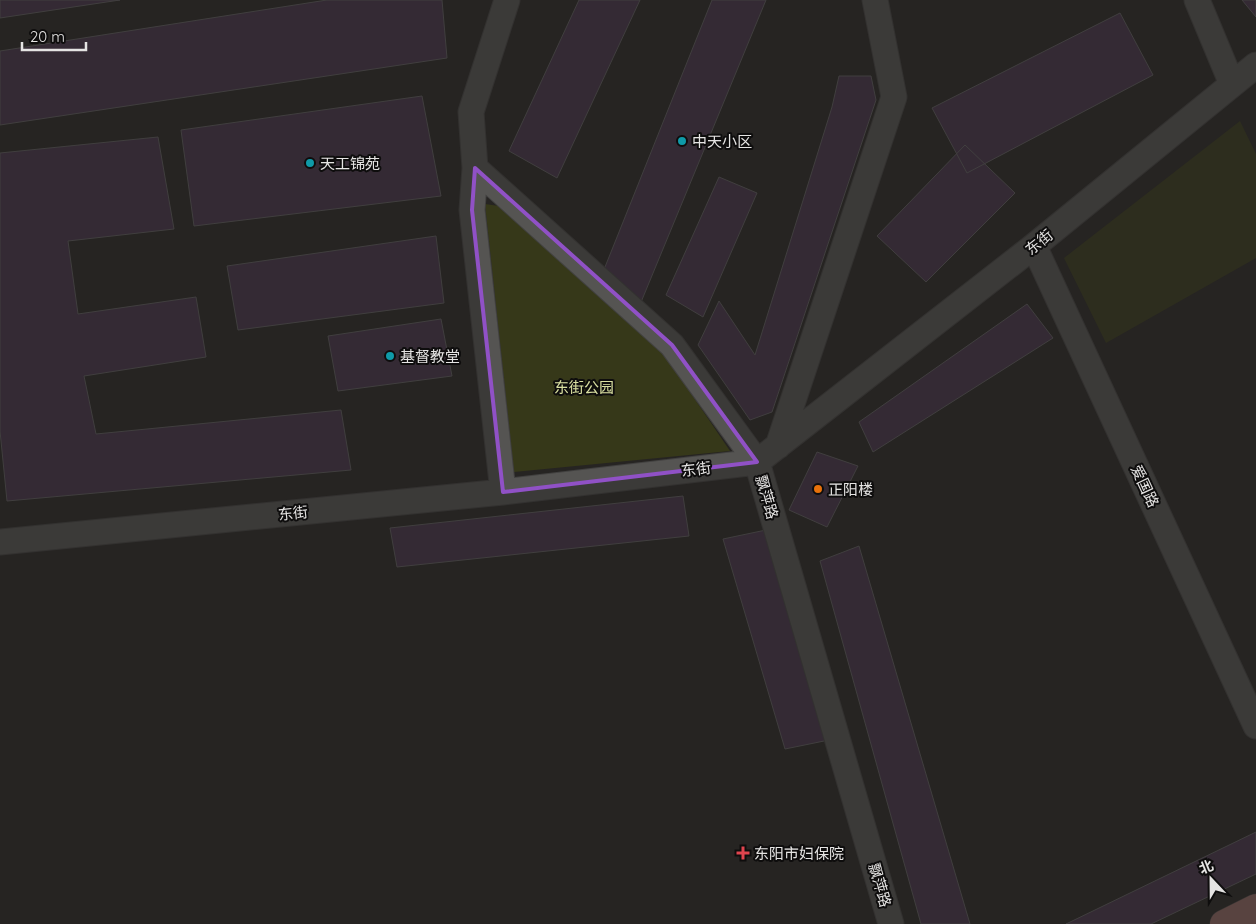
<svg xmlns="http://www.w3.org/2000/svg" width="1256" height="924" viewBox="0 0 1256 924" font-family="Quicksand,'Noto Sans SC',sans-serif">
<rect width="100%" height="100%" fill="#262422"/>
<path fill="#363819" d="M 1240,121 L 1256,154 L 1256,258 L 1106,343 L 1064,258 Z
M 485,204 L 499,206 L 665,355 L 730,451 L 514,472 Z"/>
<path fill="#45314b" stroke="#605e60" d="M 0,0 L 120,0 L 0,18 Z
M 327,0 L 442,0 L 447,58 L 0,125 L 0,51 Z
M 579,0 L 640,0 L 557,178 L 509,151 Z
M 712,0 L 766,0 L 639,307 L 599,282 Z
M 1242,0 L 1256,0 L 1256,17 Z
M 1120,13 L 1153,75 L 967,173 L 932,108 Z
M 839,76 L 871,76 L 876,100 L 772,412 L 750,420 L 698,345 L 719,301 L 755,355 L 832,107 Z
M 422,96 L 441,196 L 194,226 L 181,130 Z
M 158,137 L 174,229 L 68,241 L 78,314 L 196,297 L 206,357 L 84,376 L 96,434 L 341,410 L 351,470 L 7,501 L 0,431 L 0,153 Z
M 965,145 L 1015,193 L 926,282 L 877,236 Z
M 719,177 L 757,193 L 703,317 L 666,295 Z
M 436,236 L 444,303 L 238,330 L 227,266 Z
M 1027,304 L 1053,338 L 873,452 L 859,422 Z
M 441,319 L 452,376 L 338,391 L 328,336 Z
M 817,452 L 858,466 L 827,527 L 789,510 Z
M 683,496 L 689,536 L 397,567 L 390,528 Z
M 766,530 L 829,740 L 785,749 L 723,539 Z
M 859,546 L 970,924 L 921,924 L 820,561 Z
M 1256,832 L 1256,874 L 1151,924 L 1066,924 Z"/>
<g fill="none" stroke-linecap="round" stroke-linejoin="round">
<g stroke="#424140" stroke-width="27">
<path id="minor" d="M 1197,0 L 1232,84
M 475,168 L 672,345 L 757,462 L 891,924
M 1034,246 L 1256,726
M 778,446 L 894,97 L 875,0
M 503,492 L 472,210 L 475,168 L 471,112 L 507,0
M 0,542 L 503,492 L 757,462 L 1034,246 L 1256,65"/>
</g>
<g stroke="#424140" stroke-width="29">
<path id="major" d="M 1224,924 L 1256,908"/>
</g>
<use href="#minor" stroke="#555452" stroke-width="25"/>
<use href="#major" stroke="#966864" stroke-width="28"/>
</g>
<path d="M0 0H1256V924H0ZM 475,168 L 672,345 L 757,462 L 503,492 L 472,210 Z" fill="#262422" fill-opacity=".55" fill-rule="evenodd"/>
<path fill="none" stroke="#9051c6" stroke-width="4" stroke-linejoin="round" d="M 475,168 L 672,345 L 757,462 L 503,492 L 472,210 Z"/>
<g fill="#0f9aa8" stroke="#0e0d0d" stroke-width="2">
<circle cx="682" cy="141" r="5"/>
<circle cx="310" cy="163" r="5"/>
<circle cx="390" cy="356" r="5"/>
</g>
<circle fill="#e8710a" stroke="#0e0d0d" stroke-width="2" cx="818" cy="489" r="5"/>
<path fill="#e0444e" stroke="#0e0d0d" stroke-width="2" d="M740.5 845.5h5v5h5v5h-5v5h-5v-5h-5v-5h5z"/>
<g text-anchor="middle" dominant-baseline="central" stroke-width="4" stroke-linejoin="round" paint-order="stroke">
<g font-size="15" fill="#e5e4e3" stroke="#0e0d0d" text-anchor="start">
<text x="692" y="141">中天小区</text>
<text x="320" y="163">天工锦苑</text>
<text x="400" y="356">基督教堂</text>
<text x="828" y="489">正阳楼</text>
<text x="754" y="853">东阳市妇保院</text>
</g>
<g font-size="15" fill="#e5e4e3" stroke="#0e0d0d">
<text transform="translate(1039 242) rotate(-39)">东街</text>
<text transform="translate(696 469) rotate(-7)">东街</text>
<text transform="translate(1145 486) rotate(65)">爱国路</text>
<text transform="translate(767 497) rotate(74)">飘萍路</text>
<text transform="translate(293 513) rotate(-6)">东街</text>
<text transform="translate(880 885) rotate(74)">飘萍路</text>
</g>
<g font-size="15" fill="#dae0a1" stroke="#0e0d0d">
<text x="584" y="387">东街公园</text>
</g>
</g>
<g transform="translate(1211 879) rotate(338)" stroke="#0e0d0d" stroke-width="4" paint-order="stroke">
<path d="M0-4L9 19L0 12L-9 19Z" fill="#e5e4e3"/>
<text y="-8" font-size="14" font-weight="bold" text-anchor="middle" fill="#e5e4e3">北</text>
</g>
<path d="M22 42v8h64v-8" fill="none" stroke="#e5e4e3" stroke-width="2.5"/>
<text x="30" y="42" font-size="15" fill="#e5e4e3" stroke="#0e0d0d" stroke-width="4" paint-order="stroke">20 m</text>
</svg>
